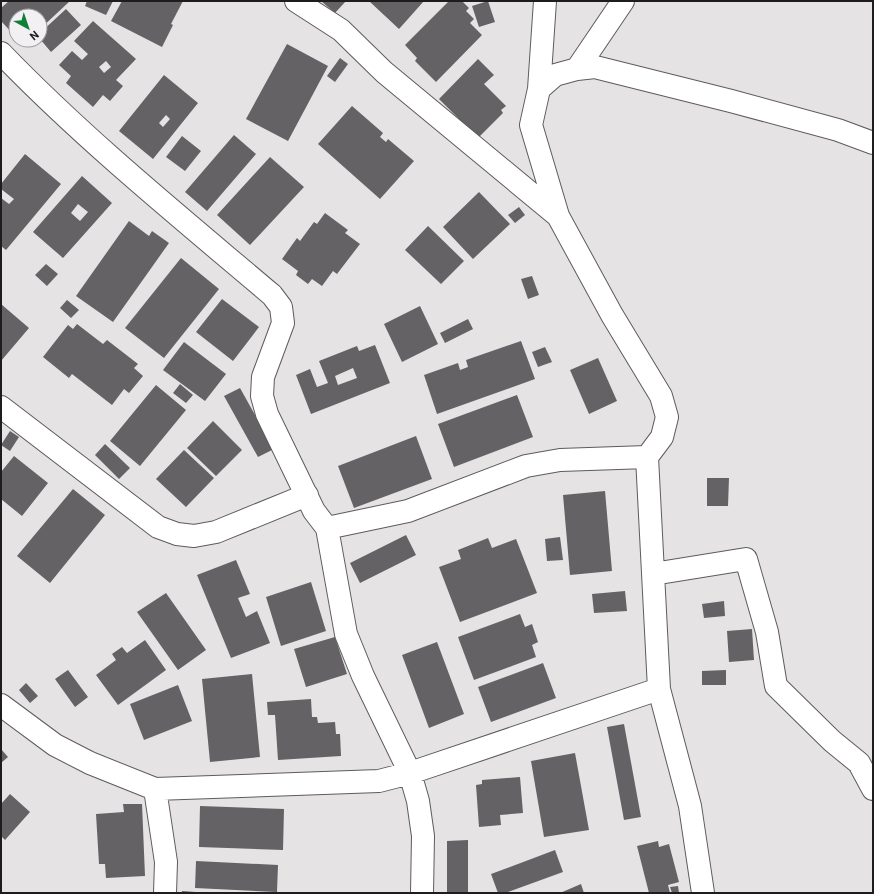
<svg xmlns="http://www.w3.org/2000/svg" width="874" height="894" viewBox="0 0 874 894" font-family="Roboto,sans-serif">
<rect width="100%" height="100%" fill="#e6e3e5"/>
<path fill="#646264" fill-rule="evenodd" d="M 9,1 L 70,1 L 40,29 L 40,16 L 16,16 L 16,37 L 1,21 L 1,8 Z
M 87,1 L 113,1 L 106,15 L 85,6 Z
M 122,1 L 183,1 L 171,24 L 173,25 L 162,47 L 111,21 Z
M 321,1 L 346,1 L 335,13 Z
M 369,1 L 424,1 L 399,29 Z
M 449,1 L 462,1 L 469,8 L 466,11 L 474,19 L 470,23 L 482,35 L 436,82 L 415,61 L 417,58 L 405,45 Z
M 488,1 L 495,22 L 479,27 L 472,6 Z
M 66,9 L 81,25 L 51,52 L 40,39 L 40,33 Z
M 93,21 L 136,59 L 116,80 L 123,86 L 110,101 L 103,95 L 93,107 L 66,83 L 71,76 L 59,65 L 72,51 L 82,60 L 88,54 L 74,41 ZM 106,61 L 111,67 L 104,73 L 99,67 Z
M 287,44 L 328,66 L 288,141 L 246,119 Z
M 340,58 L 348,64 L 335,82 L 327,76 Z
M 478,59 L 494,75 L 484,84 L 506,106 L 501,110 L 503,113 L 478,138 L 439,99 Z
M 164,75 L 198,103 L 153,159 L 119,131 ZM 166,115 L 170,119 L 163,127 L 159,123 Z
M 352,106 L 383,133 L 380,137 L 386,142 L 388,139 L 414,161 L 380,199 L 318,144 Z
M 234,135 L 256,154 L 207,211 L 185,192 Z
M 182,136 L 201,151 L 185,171 L 166,157 Z
M 25,154 L 61,184 L 6,250 L 1,246 L 1,198 L 9,204 L 14,199 L 1,189 L 1,184 Z
M 270,157 L 304,187 L 250,245 L 217,215 Z
M 82,176 L 112,203 L 63,258 L 33,232 ZM 78,204 L 88,212 L 80,221 L 71,213 Z
M 479,192 L 510,224 L 473,259 L 443,227 Z
M 519,207 L 525,215 L 515,223 L 508,215 Z
M 325,213 L 348,230 L 345,233 L 360,244 L 337,274 L 333,271 L 322,286 L 312,279 L 308,284 L 296,275 L 298,271 L 282,259 L 297,238 L 300,241 L 314,222 L 317,224 Z
M 129,221 L 149,236 L 152,231 L 169,243 L 113,322 L 76,296 Z
M 428,226 L 464,261 L 441,284 L 405,250 Z
M 181,258 L 219,289 L 164,358 L 125,328 Z
M 46,264 L 58,274 L 47,286 L 35,275 Z
M 532,276 L 539,295 L 528,299 L 521,279 Z
M 222,299 L 259,327 L 233,361 L 196,332 Z
M 67,300 L 79,310 L 71,318 L 60,308 Z
M 1,304 L 29,328 L 1,361 Z
M 420,306 L 438,344 L 402,362 L 384,324 Z
M 468,319 L 473,329 L 445,343 L 440,333 Z
M 77,324 L 103,344 L 107,340 L 138,364 L 134,368 L 143,376 L 129,393 L 124,389 L 112,405 L 72,374 L 69,378 L 43,357 L 68,325 L 73,329 Z
M 521,341 L 535,379 L 437,414 L 424,375 L 458,363 L 460,370 L 468,367 L 466,360 Z
M 184,342 L 226,374 L 205,401 L 163,370 Z
M 375,345 L 390,383 L 311,414 L 296,375 L 310,369 L 317,387 L 328,383 L 319,361 L 357,346 L 359,351 ZM 353,368 L 357,378 L 338,385 L 335,376 Z
M 545,347 L 552,362 L 538,367 L 532,352 Z
M 598,358 L 617,401 L 589,414 L 570,370 Z
M 180,384 L 193,395 L 186,403 L 173,393 Z
M 156,385 L 186,410 L 140,466 L 110,441 Z
M 240,388 L 274,449 L 258,457 L 224,396 Z
M 517,395 L 533,437 L 454,467 L 438,424 Z
M 213,421 L 242,450 L 216,476 L 187,448 Z
M 10,431 L 19,437 L 10,451 L 1,445 Z
M 416,436 L 432,479 L 354,508 L 338,466 Z
M 105,444 L 130,468 L 119,479 L 95,455 Z
M 184,450 L 214,478 L 186,507 L 156,479 Z
M 14,456 L 48,483 L 22,516 L 1,499 L 1,472 Z
M 707,478 L 729,478 L 728,506 L 707,506 Z
M 73,489 L 105,515 L 50,583 L 17,556 Z
M 605,491 L 612,571 L 570,575 L 563,495 Z
M 406,535 L 416,555 L 360,583 L 350,563 Z
M 560,537 L 563,560 L 547,561 L 545,539 Z
M 488,538 L 492,548 L 516,539 L 537,593 L 460,622 L 439,567 L 461,559 L 458,550 Z
M 236,560 L 250,594 L 238,598 L 246,617 L 257,611 L 270,643 L 231,658 L 197,575 Z
M 311,582 L 326,631 L 281,646 L 266,597 Z
M 625,591 L 627,611 L 594,613 L 592,594 Z
M 166,593 L 206,650 L 178,670 L 137,612 Z
M 724,601 L 725,616 L 704,618 L 702,604 Z
M 520,614 L 525,627 L 532,624 L 538,642 L 532,645 L 536,657 L 474,680 L 458,637 Z
M 752,629 L 754,660 L 729,662 L 727,631 Z
M 335,637 L 347,674 L 306,687 L 294,649 Z
M 145,640 L 166,670 L 118,705 L 96,675 L 116,660 L 112,654 L 122,647 L 127,653 Z
M 437,642 L 464,714 L 429,728 L 402,655 Z
M 543,663 L 556,698 L 491,722 L 478,687 Z
M 68,670 L 88,697 L 75,707 L 55,679 Z
M 726,670 L 726,685 L 702,685 L 702,671 Z
M 252,674 L 260,757 L 210,762 L 202,679 Z
M 26,683 L 38,696 L 30,703 L 19,690 Z
M 178,685 L 192,721 L 144,740 L 130,704 Z
M 311,699 L 312,717 L 317,717 L 318,723 L 335,722 L 336,734 L 340,734 L 341,756 L 278,760 L 275,715 L 268,715 L 267,702 Z
M 624,724 L 641,817 L 624,820 L 607,727 Z
M 1,749 L 8,757 L 1,763 Z
M 575,753 L 589,830 L 544,837 L 531,761 Z
M 520,777 L 523,813 L 500,815 L 501,825 L 479,827 L 476,785 L 482,784 L 482,780 Z
M 10,794 L 30,812 L 5,840 L 1,836 L 1,804 Z
M 123,804 L 142,804 L 145,876 L 106,878 L 105,864 L 99,864 L 96,814 L 124,812 Z
M 200,806 L 284,809 L 283,850 L 199,847 Z
M 468,840 L 468,893 L 447,893 L 447,841 Z
M 658,841 L 659,847 L 669,844 L 679,882 L 668,885 L 670,893 L 649,893 L 637,846 Z
M 555,850 L 563,872 L 505,893 L 498,893 L 491,874 Z
M 196,861 L 278,865 L 277,892 L 195,888 Z
M 581,884 L 584,893 L 560,893 Z
M 678,886 L 679,893 L 672,893 L 670,887 Z
M 182,891 L 196,892 L 196,893 L 182,893 Z"/>
<g fill="none" stroke-linecap="round" stroke-linejoin="round">
<g stroke="#5e5b5d" stroke-width="24">
<path id="street" d="M 296,1 L 341,30 L 384,72 L 558,216
M 1,53 C 85,140 180,217 272,295 L 281,307 L 283,323 L 263,377 L 262,396 L 267,414 L 314,511 L 327,528 L 346,634 L 363,676 L 410,773 L 418,801 L 423,836 L 422,893
M 577,69 L 623,1
M 539,89 L 545,1
M 1,407 L 158,527 L 177,534 L 194,536 L 216,532 L 307,495
M 327,528 L 408,511 L 526,466 L 560,460 L 647,457
M 653,574 L 746,559 L 767,632 L 776,686 L 832,741 L 859,763 L 873,789
M 1,705 L 55,745 L 90,763 L 155,789 L 379,781 L 410,773 L 659,689
M 155,789 L 166,862 L 165,893
M 703,893 L 690,806 L 659,689 L 647,457 L 662,437 L 667,417 L 661,396 L 612,315 L 558,216 L 531,125 L 539,89 L 555,75 L 577,69 L 595,67 L 731,101 L 838,130 L 873,143"/>
</g>
<use href="#street" stroke="#fff" stroke-width="22"/>
</g>
<rect width="874" height="894" fill="none" stroke="#1e1d1d" stroke-width="4"/>
<g transform="translate(28 28) rotate(140)"><circle r="19" fill="#f3f0f3" stroke="#9e9c9d"/>
<path d="M0-3L7 15L0 10L-7 15Z" fill="#0e8037"/>
<text y="-6" font-size="11" font-weight="bold" text-anchor="middle" fill="#1e1d1d">N</text>
</g>
</svg>
